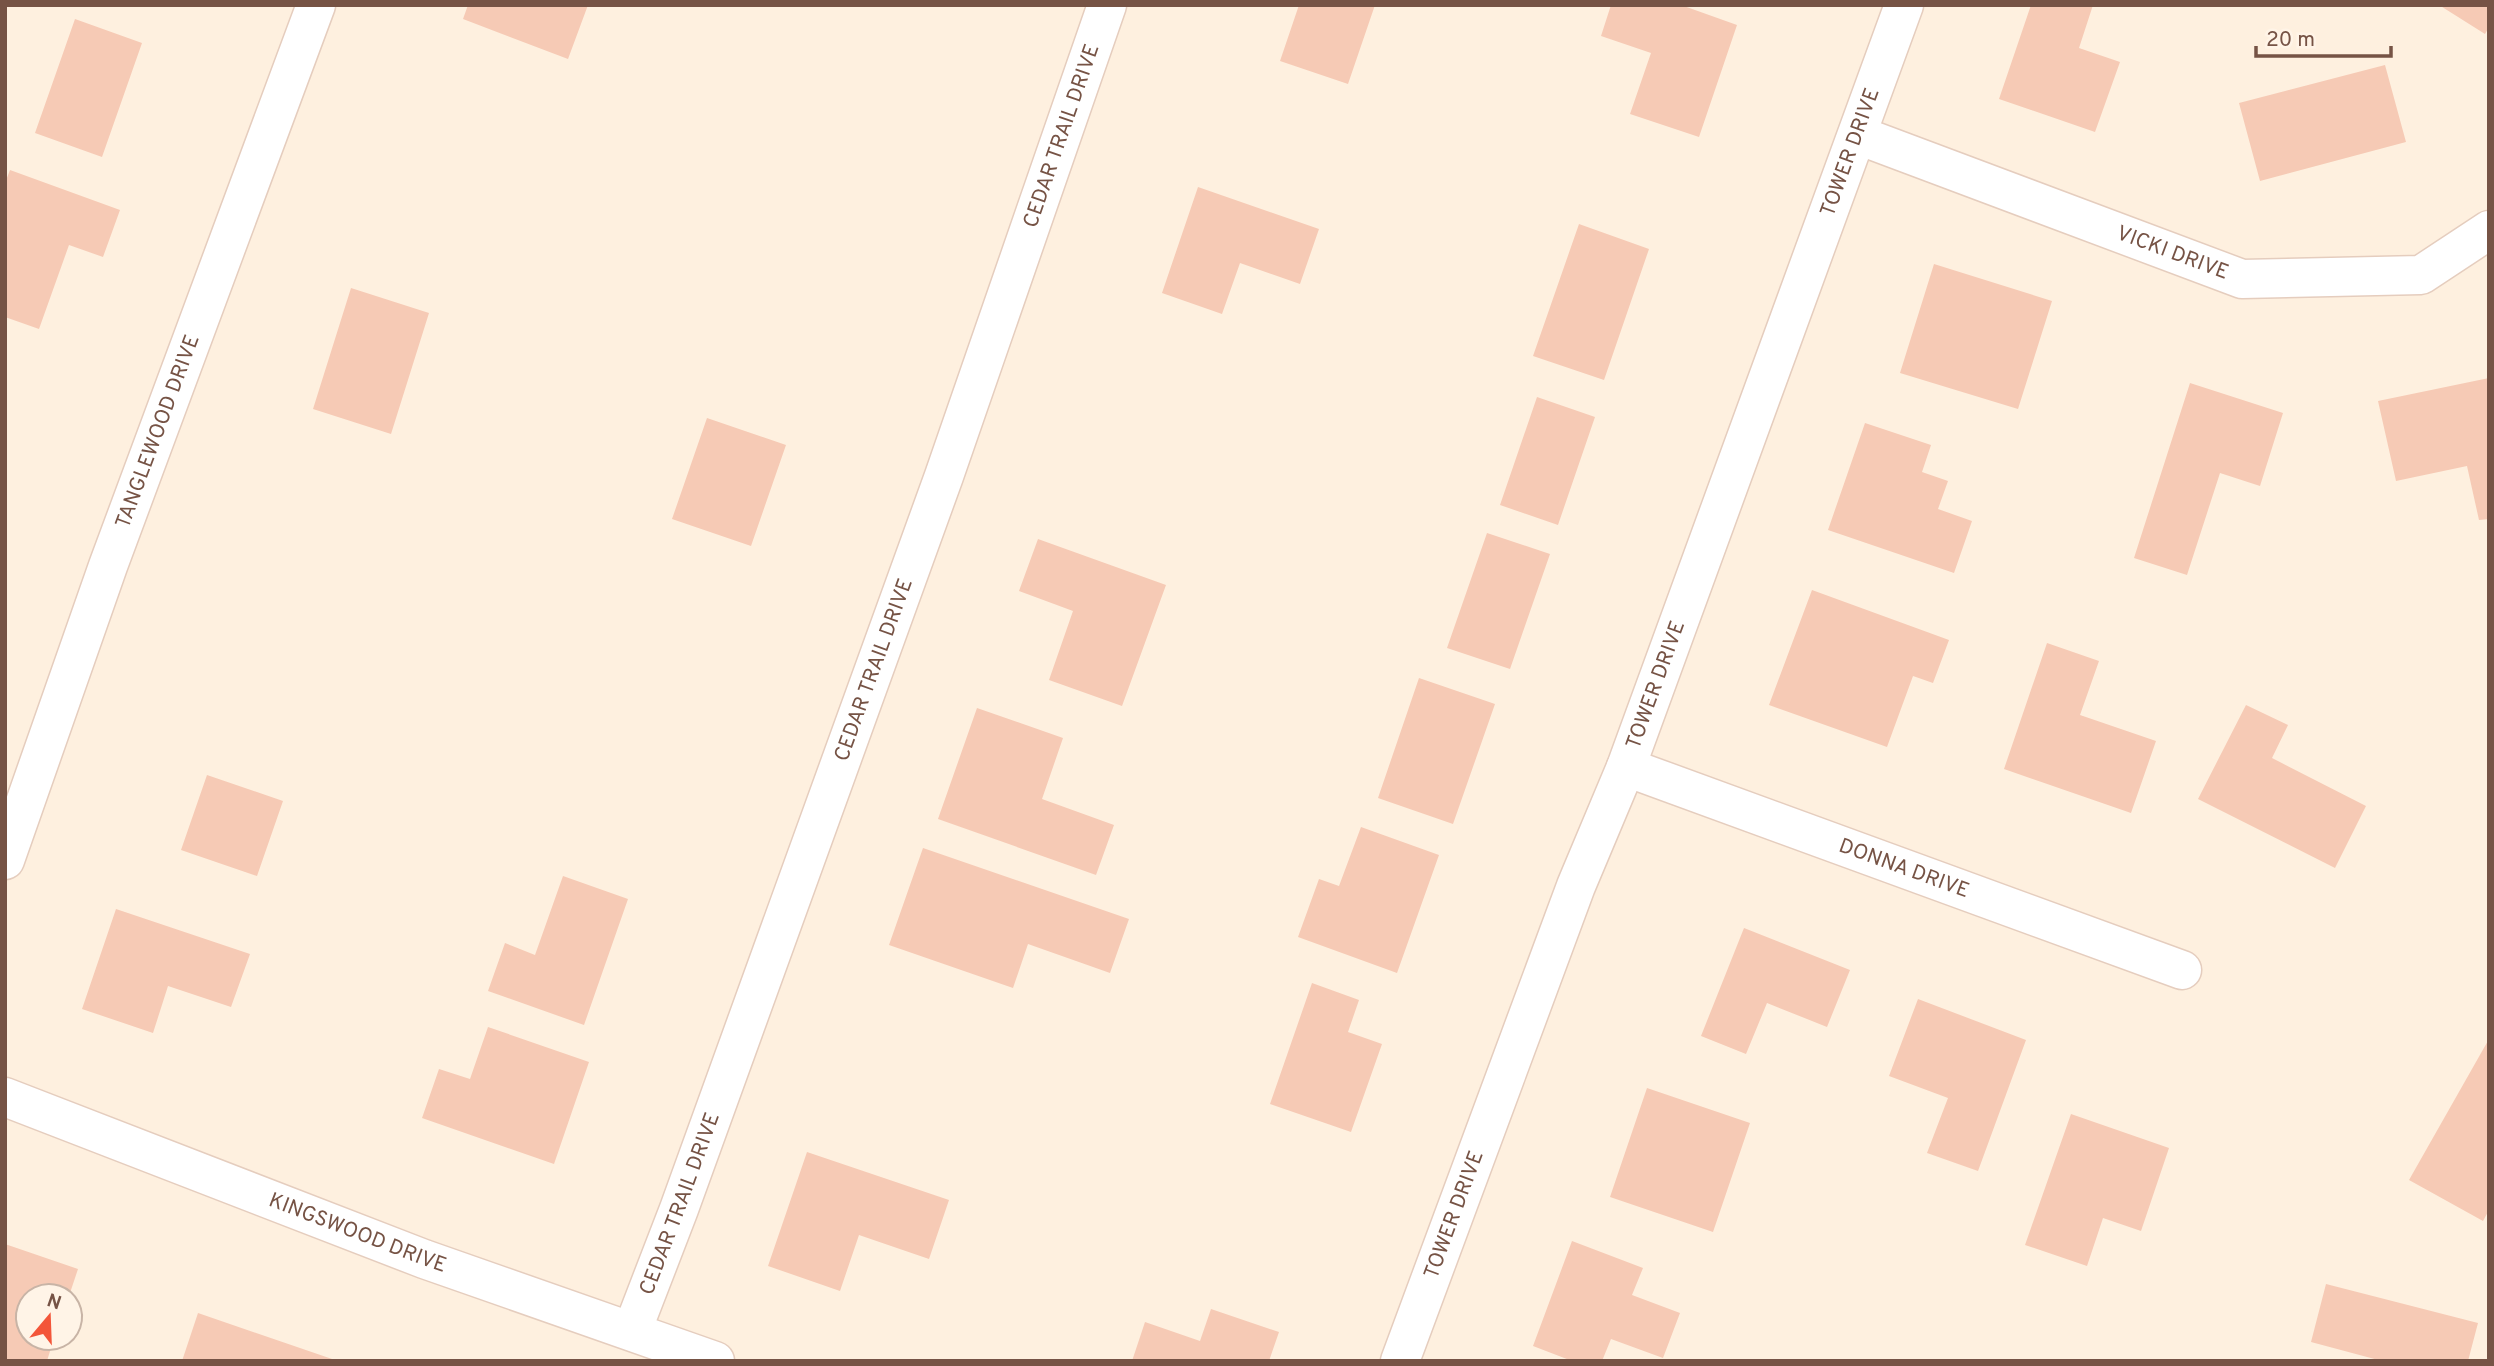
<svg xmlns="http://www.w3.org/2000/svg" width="2494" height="1366" viewBox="0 0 2494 1366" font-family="Overpass,sans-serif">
<rect width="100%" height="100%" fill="#fef0df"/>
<path fill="#f6cab5" d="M 468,5 L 588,5 L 568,59 L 463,19 Z
M 1299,5 L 1375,5 L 1348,84 L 1280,61 Z
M 1611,5 L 1681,5 L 1737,25 L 1699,137 L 1630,114 L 1651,53 L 1601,36 Z
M 2031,5 L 2093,5 L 2079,48 L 2120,62 L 2095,132 L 1999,99 Z
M 2439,5 L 2489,5 L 2489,27 L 2485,34 Z
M 75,19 L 142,43 L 102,157 L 35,133 Z
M 2385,65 L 2406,142 L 2260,181 L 2239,103 Z
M 10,170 L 120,210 L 103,257 L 69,245 L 39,329 L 5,317 L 5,183 Z
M 1198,187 L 1319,229 L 1300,284 L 1240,263 L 1222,314 L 1162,293 Z
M 1579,224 L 1649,249 L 1604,380 L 1533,356 Z
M 1934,264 L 2052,301 L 2018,409 L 1900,373 Z
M 351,288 L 429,313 L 391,434 L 313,409 Z
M 2489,378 L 2489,519 L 2479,520 L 2467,466 L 2396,481 L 2378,401 Z
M 2190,383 L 2283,413 L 2260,486 L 2220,473 L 2187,575 L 2134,558 Z
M 1537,397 L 1595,417 L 1558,525 L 1500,505 Z
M 707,418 L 786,445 L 751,546 L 672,519 Z
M 1865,423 L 1931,445 L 1922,472 L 1948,481 L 1938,509 L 1972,521 L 1954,573 L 1828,530 Z
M 1487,533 L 1550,554 L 1510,669 L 1447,648 Z
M 1038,539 L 1166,585 L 1122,706 L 1049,680 L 1073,611 L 1019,591 Z
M 1812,590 L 1949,640 L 1933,683 L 1913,676 L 1887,747 L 1769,705 Z
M 2047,643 L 2099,661 L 2080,715 L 2156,741 L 2131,813 L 2004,769 Z
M 1419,678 L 1495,704 L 1453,824 L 1378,798 Z
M 2246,705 L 2288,725 L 2272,758 L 2366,806 L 2335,868 L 2198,799 Z
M 977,708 L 1063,738 L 1042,799 L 1114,825 L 1096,875 L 938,819 Z
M 207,775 L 283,801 L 257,876 L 181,850 Z
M 1361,827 L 1439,855 L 1397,973 L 1298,937 L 1319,879 L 1339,886 Z
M 923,848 L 1129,919 L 1110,973 L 1028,944 L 1013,988 L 889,945 Z
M 563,876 L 628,899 L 584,1025 L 488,991 L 505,943 L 535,955 Z
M 116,909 L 250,954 L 231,1007 L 168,986 L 153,1033 L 82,1009 Z
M 1744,928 L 1850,970 L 1827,1027 L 1767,1003 L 1746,1054 L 1701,1036 Z
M 1312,983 L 1359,1000 L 1348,1032 L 1382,1044 L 1351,1132 L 1270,1104 Z
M 1918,999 L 2026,1040 L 1978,1171 L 1927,1153 L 1948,1098 L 1889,1076 Z
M 488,1027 L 589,1062 L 554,1164 L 422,1118 L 439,1069 L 470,1079 Z
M 2489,1039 L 2489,1210 L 2483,1221 L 2409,1180 Z
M 1647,1088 L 1750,1123 L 1713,1232 L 1610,1197 Z
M 2071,1114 L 2169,1148 L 2141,1231 L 2103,1218 L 2087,1266 L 2025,1245 Z
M 807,1152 L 949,1200 L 929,1259 L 859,1235 L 840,1291 L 768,1266 Z
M 1572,1241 L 1643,1268 L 1632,1295 L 1680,1313 L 1663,1358 L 1611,1339 L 1602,1361 L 1572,1361 L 1533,1346 Z
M 5,1244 L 78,1269 L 69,1296 L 28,1296 L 28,1338 L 54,1338 L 47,1361 L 5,1361 Z
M 2326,1284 L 2478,1323 L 2468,1361 L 2382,1361 L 2311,1342 Z
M 1211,1309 L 1279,1332 L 1269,1361 L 1132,1361 L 1145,1322 L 1200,1341 Z
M 198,1313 L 335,1360 L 335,1361 L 182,1361 Z"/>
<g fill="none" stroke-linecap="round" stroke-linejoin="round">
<g stroke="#e5cdbe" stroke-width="41">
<g id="minor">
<path id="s1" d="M 1858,135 L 2242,279 L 2421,275 L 2489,230"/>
<path id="s2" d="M 1626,767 L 2182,970"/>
<path id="s3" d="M 5,860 L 108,566 L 316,5"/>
<path id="s4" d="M 5,1097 L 424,1259 L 715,1361"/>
<path id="s5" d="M 632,1331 L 679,1209 L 944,476 L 1107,5"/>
<path id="s6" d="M 1400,1361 L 1576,886 L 1626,767 L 1904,5"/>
</g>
</g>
<use href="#minor" stroke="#fff" stroke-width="38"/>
</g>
<g text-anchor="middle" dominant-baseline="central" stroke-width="5" stroke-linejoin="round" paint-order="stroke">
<g font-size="21" fill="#765345" stroke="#fff4e7">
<text stroke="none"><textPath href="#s5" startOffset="1270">CEDAR TRAIL DRIVE</textPath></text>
<text stroke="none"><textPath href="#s6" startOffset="1290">TOWER DRIVE</textPath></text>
<text stroke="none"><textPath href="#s1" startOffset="336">VICKI DRIVE</textPath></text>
<text stroke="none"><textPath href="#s3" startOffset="455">TANGLEWOOD DRIVE</textPath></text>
<text stroke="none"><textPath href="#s5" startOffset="704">CEDAR TRAIL DRIVE</textPath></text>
<text stroke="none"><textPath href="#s6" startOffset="723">TOWER DRIVE</textPath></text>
<text stroke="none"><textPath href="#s2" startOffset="296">DONNA DRIVE</textPath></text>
<text stroke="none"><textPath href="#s5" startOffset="136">CEDAR TRAIL DRIVE</textPath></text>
<text stroke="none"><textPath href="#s6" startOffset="156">TOWER DRIVE</textPath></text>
<text stroke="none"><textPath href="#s4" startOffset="378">KINGSWOOD DRIVE</textPath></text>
</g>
</g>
<rect width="2494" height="1366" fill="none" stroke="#765345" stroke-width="14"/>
<g transform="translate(49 1317) rotate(19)"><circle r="33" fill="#fff4e7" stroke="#c8b4a6" stroke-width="2"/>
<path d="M0-5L12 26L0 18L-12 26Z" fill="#f35539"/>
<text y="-10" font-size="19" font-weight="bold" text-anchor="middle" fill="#765345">N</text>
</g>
<path d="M2256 46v10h135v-10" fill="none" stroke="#765345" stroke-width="3.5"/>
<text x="2266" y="46" font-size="21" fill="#765345" stroke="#fff4e7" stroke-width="5" paint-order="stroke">20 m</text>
</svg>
